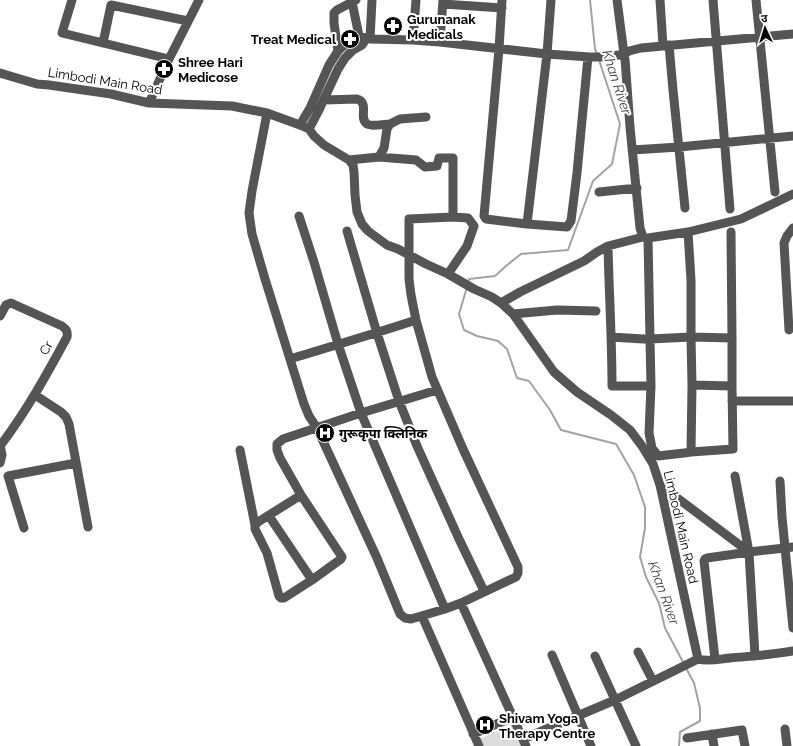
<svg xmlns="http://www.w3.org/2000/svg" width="793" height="746" viewBox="0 0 793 746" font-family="Raleway,'Noto Sans Devanagari',sans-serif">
<rect width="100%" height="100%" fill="#fff"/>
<path fill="#dcdcdc" d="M 513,724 L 521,746 L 482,746 L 479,739 Z"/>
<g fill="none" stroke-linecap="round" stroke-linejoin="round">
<path stroke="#a3a3a3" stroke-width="2" d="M 590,0 L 595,49 L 597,54
M 468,283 L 469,279 L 495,276 L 506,266 L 521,254 L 568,250 L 593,181 L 612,164 L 620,124 L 599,60
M 467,287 L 459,314 L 464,330 L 477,336 L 498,341 L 507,349 L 517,378 L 529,381 L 550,410 L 561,430 L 616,444 L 634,475 L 645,507 L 645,528 L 640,557 L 646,577 L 659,603 L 665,628 L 683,662
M 679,746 L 680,732 L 700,721 L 700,708 L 694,683 L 686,668"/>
<path stroke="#555" stroke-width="9" d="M 72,0 L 62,33 L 169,59
M 502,0 L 499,49 L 484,216 L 486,219 L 527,224 L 567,227 L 571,221 L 577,173 L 588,57
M 617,0 L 624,54
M 660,0 L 663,46
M 713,0 L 730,209
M 756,0 L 775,192
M 352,2 L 359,36
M 443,4 L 502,8
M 370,39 L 372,0
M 413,40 L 416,0
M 440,42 L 443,0
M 103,43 L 111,5 L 188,21
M 669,45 L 673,90 L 685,208
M 338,51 L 334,23 L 334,13 L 337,10 L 356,0
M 622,55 L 625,59 L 630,127 L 640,228 L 643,237
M 0,73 L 37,84 L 49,85 L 111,94 L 149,103 L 232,106 L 267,113 L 300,125 L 309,129 L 314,136 L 324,145 L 349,160 L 353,165 L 354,172 L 355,195 L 357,212 L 362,224 L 368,231 L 387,245 L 398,249 L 426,264 L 448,274 L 474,289 L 492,297 L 501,303 L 513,314 L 554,372 L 577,392 L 611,415 L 630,430 L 642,446 L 653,464 L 660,485 L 698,659
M 324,100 L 357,99 C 370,103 358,118 367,124 C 372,127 383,124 390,124
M 149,103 L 169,59 L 199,0
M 267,113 L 252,191 L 249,213 L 252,234 L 265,279 L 304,404 L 309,416 L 317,428 L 377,558 L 400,614 L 405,618 L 411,619 L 445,609 L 461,603 L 516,577 L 518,573 L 518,567 L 463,449 L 432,377 L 416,320 L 411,295 L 409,279 L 409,219 L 453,217 L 468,218 L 474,226 L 467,246 L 448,274
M 300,125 L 310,108 L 329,65 L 338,51 L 348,42 L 359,36 L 370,39 L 413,40 L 440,42 L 547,54 L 590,57 L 602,57 L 619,55 L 622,55 L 629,51 L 641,48 L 793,34
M 309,129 L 318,112 L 338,69 L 345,58 L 353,50 L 362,45 L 367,38
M 632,150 L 679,147 L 793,136
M 379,157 L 384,148 L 387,129 L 390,124 L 400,119 L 426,117
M 349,160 L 379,157 L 416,160 L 425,167 L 437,166 L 439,158 L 453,158 L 453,217
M 599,192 L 637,188
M 299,216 L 314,262 L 338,344 L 361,413 L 445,609
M 527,224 L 547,54 L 551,0
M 347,231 L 377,333 L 399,401 L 417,446 L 459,539 L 484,591
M 731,232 L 732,338 L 691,337 L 692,385 L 732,386 L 732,338
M 608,246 C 609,293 612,339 612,386 L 651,386 L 650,339 L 691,337 L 691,280 L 688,232
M 501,303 L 520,292 L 584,261 L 597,252 L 608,246 L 643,237 L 648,238 L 688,232 L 741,219 L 793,194
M 513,314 L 557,310 L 596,311
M 0,316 L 6,305 L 11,303 L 62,326 C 66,329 68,331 67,337 C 47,374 26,412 0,446
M 789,330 L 784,243 L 787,236 L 793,228
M 611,337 L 643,339 L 650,339 L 648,238
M 290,359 C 332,346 374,334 416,320
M 651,386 L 649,433 L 652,448 L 658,456 L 684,453 L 691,452 L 692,385
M 35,395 L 61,412 L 66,417 L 69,424 L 88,527
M 732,401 L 793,401
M 0,445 L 2,455 L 0,463
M 240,450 L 255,525
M 691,452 L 733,449 L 732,386
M 8,476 L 76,463
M 8,476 L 24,528
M 735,476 L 749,552 L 755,656
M 780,481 L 782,517 L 785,548 L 793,547
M 660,485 L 749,552
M 301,495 L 258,522 L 255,525 L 255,529 L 267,553 L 279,596 L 281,598 L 284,598 L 312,580 L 341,559 L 342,557 L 301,495 L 280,458 L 277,450 L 277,444 L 283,439 L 361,413 L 437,390
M 269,516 L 312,580
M 461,603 L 526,746
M 422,616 L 479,746
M 638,652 L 653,681
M 552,655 L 591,746
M 595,656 L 636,746
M 715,659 L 704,561 L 705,559 L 707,558 L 749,552 L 785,548 L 793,628
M 785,729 L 787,746
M 473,734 L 513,717
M 712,734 L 714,746
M 687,738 L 742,730 L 745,746
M 523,739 L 615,700 L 698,659 C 708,662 720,659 730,658 C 751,656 772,655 793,651"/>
</g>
<defs>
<g id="pharmacy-disc" transform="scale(1)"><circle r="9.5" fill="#000" stroke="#fff"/><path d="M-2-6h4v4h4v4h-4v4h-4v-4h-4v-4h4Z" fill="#fff"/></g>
<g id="hospital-disc" transform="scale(1)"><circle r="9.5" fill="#000" stroke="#fff"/><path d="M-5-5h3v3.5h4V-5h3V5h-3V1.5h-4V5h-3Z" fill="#fff"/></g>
</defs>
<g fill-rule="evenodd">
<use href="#pharmacy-disc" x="393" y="26"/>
<use href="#pharmacy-disc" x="350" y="39"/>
<use href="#pharmacy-disc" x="164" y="69"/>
<use href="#hospital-disc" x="325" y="433"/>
<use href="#hospital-disc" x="485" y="725"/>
</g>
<g text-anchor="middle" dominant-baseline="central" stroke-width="4" stroke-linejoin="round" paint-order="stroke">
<g font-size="13" font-weight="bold" fill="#000" stroke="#fff" text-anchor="start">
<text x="407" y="19">Gurunanak<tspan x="407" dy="15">Medicals</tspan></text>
<text x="336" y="39" text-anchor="end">Treat Medical</text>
<text x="178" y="62">Shree Hari<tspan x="178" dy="15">Medicose</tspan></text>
<text x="339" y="433">गुरूकृपा क्लिनिक</text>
<text x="499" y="718">Shivam Yoga<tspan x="499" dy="15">Therapy Centre</tspan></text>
</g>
<g font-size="13" fill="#000" stroke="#fff">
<text transform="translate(105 81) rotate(9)">Limbodi Main Road</text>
<text transform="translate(46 348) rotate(-61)">Cr</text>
<text transform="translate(681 527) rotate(77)">Limbodi Main Road</text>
</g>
<g font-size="14" font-style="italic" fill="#444" stroke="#fff">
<text transform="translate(617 82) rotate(72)">Khan River</text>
<text transform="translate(664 593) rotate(70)">Khan River</text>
</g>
</g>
<g transform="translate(765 28) rotate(356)" stroke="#ffffff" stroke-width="3" paint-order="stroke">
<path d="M0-3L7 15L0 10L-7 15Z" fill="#000000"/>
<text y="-6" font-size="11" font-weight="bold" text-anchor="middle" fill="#000000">उ</text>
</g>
</svg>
